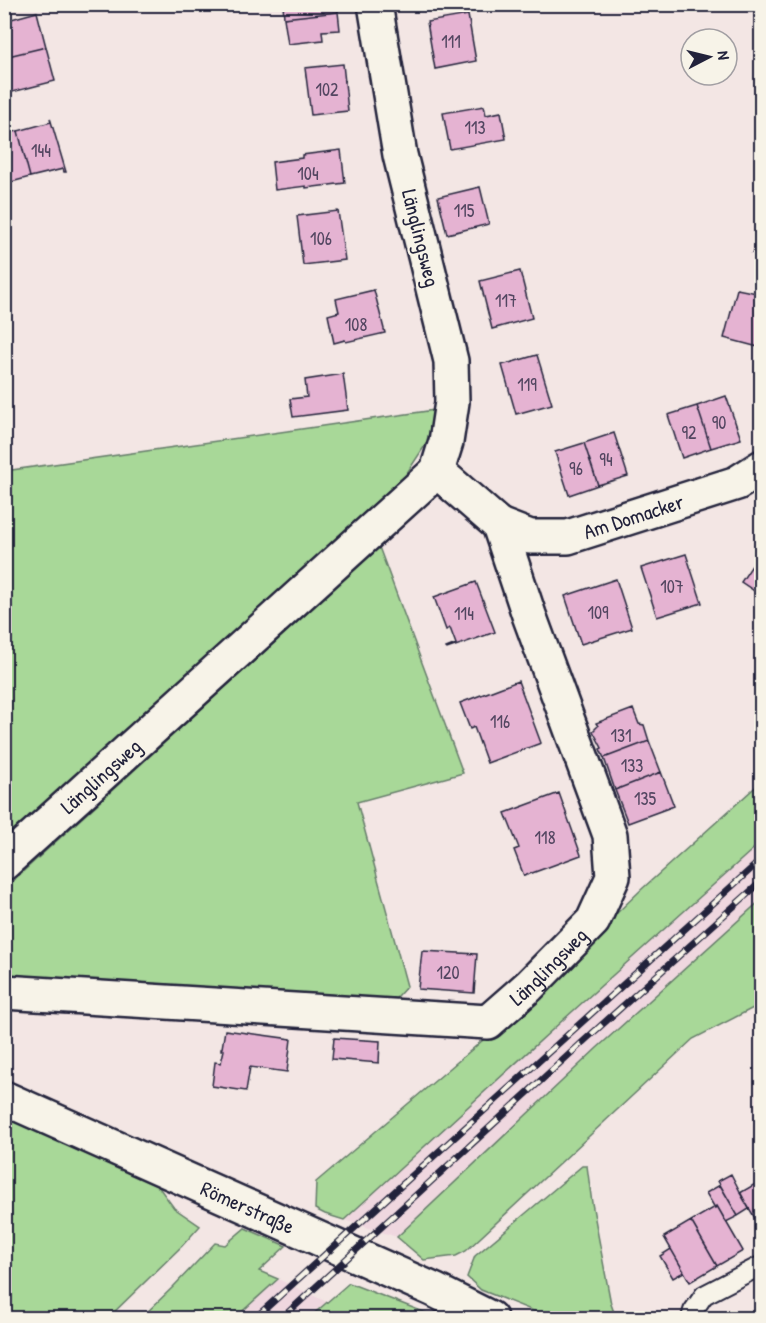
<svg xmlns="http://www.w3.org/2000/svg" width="766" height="1323" viewBox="0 0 766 1323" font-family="'Patrick Hand',sans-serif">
<rect width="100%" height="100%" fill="#f3e6e4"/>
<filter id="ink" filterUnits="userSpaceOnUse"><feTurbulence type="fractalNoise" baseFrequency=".0167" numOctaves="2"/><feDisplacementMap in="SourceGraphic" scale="12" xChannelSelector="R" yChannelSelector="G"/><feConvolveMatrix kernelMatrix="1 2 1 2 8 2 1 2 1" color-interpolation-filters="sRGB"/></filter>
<g filter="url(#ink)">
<path fill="#efd7df" d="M 761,842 L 761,900 L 597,1048 L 397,1237 L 344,1220 L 563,1020 Z
M 278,1279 L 327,1302 L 309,1318 L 235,1318 Z"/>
<path fill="#a8d898" stroke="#657d6a" stroke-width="1.5" d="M 435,410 L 426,444 L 403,479 L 370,514 L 5,847 L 5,471 Z
M 379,547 L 463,773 L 357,802 L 407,986 L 390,1005 L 5,983 L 5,888 Z
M 761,782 L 761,842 L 563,1020 L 344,1220 L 325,1214 L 315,1209 L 316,1182 L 496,1029 L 643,888 Z
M 761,900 L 761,1004 L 693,1039 L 466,1251 L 456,1256 L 424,1260 L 397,1237 L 597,1048 Z
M 4,1112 L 158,1186 L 174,1208 L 200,1226 L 182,1246 L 108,1318 L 5,1318 Z
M 582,1166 L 587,1166 L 592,1203 L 611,1304 L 616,1318 L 551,1318 L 481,1290 L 467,1277 L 475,1256 Z
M 245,1228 L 286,1246 L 259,1271 L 278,1279 L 235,1318 L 141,1318 L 173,1287 L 215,1243 L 225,1245 Z
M 349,1283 L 439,1318 L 309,1318 Z"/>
<path fill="#e5b3d2" stroke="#22223b" stroke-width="1.5" d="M 283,4 L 337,4 L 338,12 L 284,18 Z
M 37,12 L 46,47 L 4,57 L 4,21 Z
M 338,12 L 340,30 L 322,31 L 323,40 L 288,44 L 284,18 Z
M 468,15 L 476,61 L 435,69 L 427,22 Z
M 46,47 L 55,81 L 8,93 L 4,81 L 4,57 Z
M 343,64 L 348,111 L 311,115 L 305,68 Z
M 484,106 L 486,115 L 501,112 L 506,139 L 450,149 L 443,113 Z
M 50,118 L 66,172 L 64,172 L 63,169 L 30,177 L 18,131 L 51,122 Z
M 18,131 L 30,177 L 4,184 L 4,134 Z
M 341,150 L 345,183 L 306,188 L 306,186 L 275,190 L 272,162 L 302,158 L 302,155 Z
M 480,187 L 489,224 L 447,234 L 438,197 Z
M 338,211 L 345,260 L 303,265 L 297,216 Z
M 762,228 L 762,256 L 752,253 L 753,252 L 756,252 Z
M 520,271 L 532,318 L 492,329 L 480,281 Z
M 737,289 L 762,294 L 762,348 L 724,338 Z
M 374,290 L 385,333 L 346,342 L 345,340 L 334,343 L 328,315 L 339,312 L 336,299 Z
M 537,355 L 552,404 L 516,414 L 502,365 Z
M 343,374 L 348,410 L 293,417 L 290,399 L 307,397 L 305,380 Z
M 726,396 L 741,439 L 711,448 L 697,406 Z
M 697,406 L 711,448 L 682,458 L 668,415 Z
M 614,433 L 628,476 L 598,485 L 584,443 Z
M 584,443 L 598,485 L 569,495 L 555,452 Z
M 761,552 L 762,552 L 762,596 L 741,582 Z
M 686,554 L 702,603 L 657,617 L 641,568 Z
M 616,579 L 632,628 L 581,644 L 565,596 Z
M 476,582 L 495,632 L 447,649 L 446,648 L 456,644 L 450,628 L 446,630 L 434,597 Z
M 518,681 L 541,743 L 487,763 L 474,727 L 470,729 L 460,703 Z
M 633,709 L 639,724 L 644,725 L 649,741 L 604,758 L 600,749 L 602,748 L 593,731 L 598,726 L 596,723 Z
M 649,741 L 661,772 L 615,790 L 604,758 Z
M 661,772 L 674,806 L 628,823 L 615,790 Z
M 559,793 L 581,855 L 524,876 L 514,850 L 519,848 L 505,813 Z
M 422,951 L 477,954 L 474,993 L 418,989 Z
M 225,1030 L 291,1039 L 287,1072 L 250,1067 L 246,1091 L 212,1086 L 215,1062 L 221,1063 L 224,1050 L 221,1050 L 221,1048 L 222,1048 Z
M 334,1038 L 380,1041 L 379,1063 L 332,1059 Z
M 731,1174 L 749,1209 L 738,1216 L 718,1181 Z
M 762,1180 L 762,1230 L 740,1193 Z
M 720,1185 L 738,1216 L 726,1222 L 717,1206 L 715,1208 L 706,1193 Z
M 717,1206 L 743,1251 L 717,1266 L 691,1221 Z
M 691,1221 L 717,1266 L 690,1282 L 664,1237 Z
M 671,1249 L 684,1272 L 673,1278 L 660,1256 Z"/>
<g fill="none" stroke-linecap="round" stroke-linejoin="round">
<g stroke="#22223b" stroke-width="22">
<path id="service" d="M 691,1318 L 693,1311 L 704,1295 L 762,1265"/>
</g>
<g stroke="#22223b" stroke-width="38">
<g id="minor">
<path id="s1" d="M 499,525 L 530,537 L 568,537 L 737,483 L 762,467"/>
<path id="s2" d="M 4,863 L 437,471 L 446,442 L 452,402 L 451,361 L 400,155 L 375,4"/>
<path id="s3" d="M 4,992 L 488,1022 L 529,986 L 593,921 L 613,877 L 610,835 L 529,615 L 499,525 L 437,471"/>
</g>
</g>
<g stroke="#22223b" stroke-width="38">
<g id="tertiary">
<path id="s4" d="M 4,1098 L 434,1290 L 490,1318"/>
</g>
</g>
<use href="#service" stroke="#f7f3e8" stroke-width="18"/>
<use href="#minor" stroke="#f7f3e8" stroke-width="33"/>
<use href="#tertiary" stroke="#f7f3e8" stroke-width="33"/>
<g stroke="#22223b" stroke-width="7">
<path id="rail" d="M 255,1318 L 762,859
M 282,1318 L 585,1040 L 762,881"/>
</g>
<use href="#rail" stroke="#f7f3e8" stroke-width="4.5" stroke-dasharray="14" stroke-linecap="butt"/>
</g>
</g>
<g text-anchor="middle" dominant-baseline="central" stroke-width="4.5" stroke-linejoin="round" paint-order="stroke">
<g font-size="18" fill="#534661">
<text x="451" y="41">111</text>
<text x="327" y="89">102</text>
<text x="475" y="127">113</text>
<text x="41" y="150">144</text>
<text x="308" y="173">104</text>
<text x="464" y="210">115</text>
<text x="321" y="238">106</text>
<text x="506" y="300">117</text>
<text x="356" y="324">108</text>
<text x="527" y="384">119</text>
<text x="719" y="422">90</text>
<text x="689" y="432">92</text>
<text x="606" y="459">94</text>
<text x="576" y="468">96</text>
<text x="672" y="586">107</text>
<text x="598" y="612">109</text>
<text x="464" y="613">114</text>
<text x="500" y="721">116</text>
<text x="621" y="735">131</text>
<text x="632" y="765">133</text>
<text x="645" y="798">135</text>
<text x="545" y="837">118</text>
<text x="448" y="972">120</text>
</g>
<g font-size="21" fill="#22223b" stroke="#f7f3e8">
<text transform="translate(421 238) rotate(76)">Länglingsweg</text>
<text stroke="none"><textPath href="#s1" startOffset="140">Am Domacker</textPath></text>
<text stroke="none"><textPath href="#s2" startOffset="130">Länglingsweg</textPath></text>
<text stroke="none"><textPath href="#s3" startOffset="567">Länglingsweg</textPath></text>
<text stroke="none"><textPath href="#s4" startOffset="267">Römerstraße</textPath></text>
</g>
</g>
<rect width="766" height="1323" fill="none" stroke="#f7f3e8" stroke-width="24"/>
<rect x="12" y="12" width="742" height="1299" fill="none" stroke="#22223b" stroke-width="2" filter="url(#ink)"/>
<g transform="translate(709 57) rotate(83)"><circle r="28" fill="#f7f3e8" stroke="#a29fa3" stroke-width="1.5"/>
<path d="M0-4.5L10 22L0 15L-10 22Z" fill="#22223b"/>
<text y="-9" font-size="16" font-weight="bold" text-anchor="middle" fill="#22223b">N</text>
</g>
</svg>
